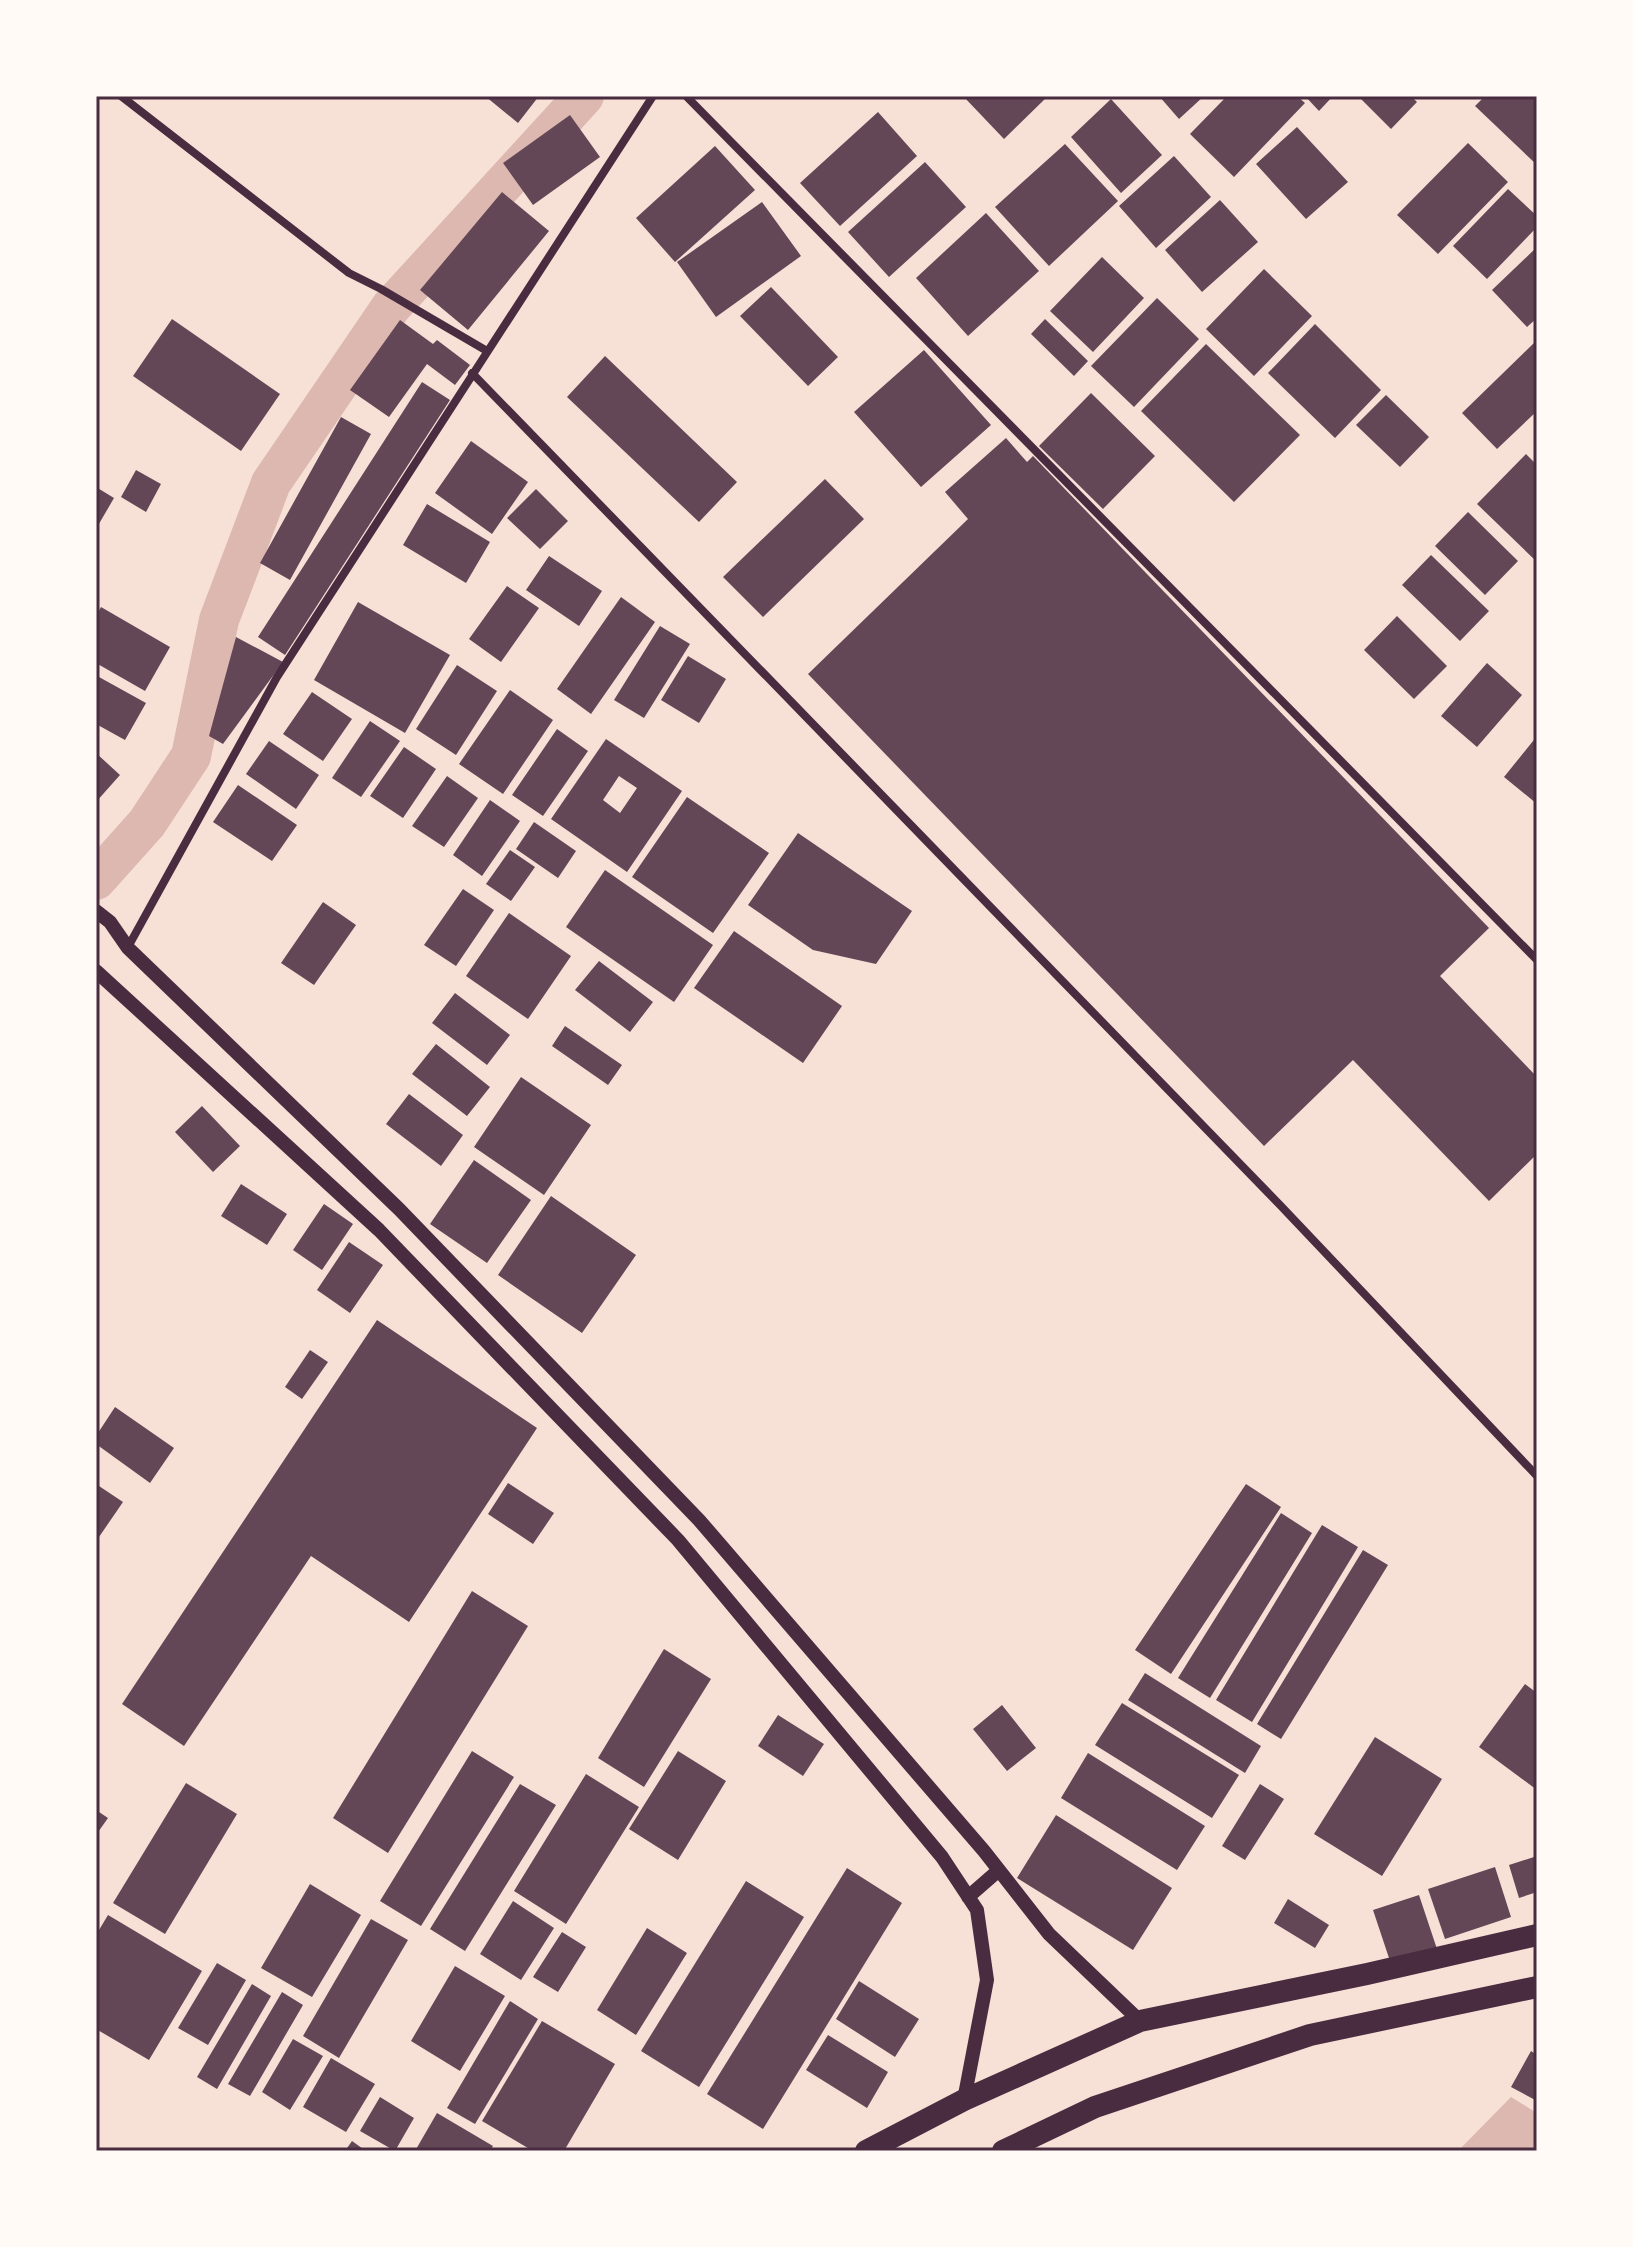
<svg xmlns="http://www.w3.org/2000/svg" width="1633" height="2247" viewBox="0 0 1633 2247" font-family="Karla,sans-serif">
<rect width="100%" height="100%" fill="#f7e1d7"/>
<path fill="#dcb8b0" d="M 1511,2097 L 1537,2113 L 1537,2151 L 1458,2151 Z"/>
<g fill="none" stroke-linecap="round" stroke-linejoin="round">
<path stroke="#dcb8b0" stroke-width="40" d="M 96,880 L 147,823 L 191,756 L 219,620 L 271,483 L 391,307 L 584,96"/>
</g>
<path fill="#644757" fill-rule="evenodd" d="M 485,96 L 539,96 L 518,123 Z
M 963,96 L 1048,96 L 1004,139 Z
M 1159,96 L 1204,96 L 1179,119 Z
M 1227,96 L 1297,96 L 1305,103 L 1234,177 L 1190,134 Z
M 1305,96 L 1333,96 L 1319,111 Z
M 1358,96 L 1411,96 L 1417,102 L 1391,129 Z
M 1485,96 L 1537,96 L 1537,165 L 1475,106 Z
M 1111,99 L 1162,155 L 1121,193 L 1071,137 Z
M 878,112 L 917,156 L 840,226 L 800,183 Z
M 570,115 L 600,157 L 533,205 L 503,163 Z
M 1297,127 L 1348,182 L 1306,219 L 1256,164 Z
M 1468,143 L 1508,182 L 1438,254 L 1397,215 Z
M 1065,144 L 1118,201 L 1049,266 L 995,207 Z
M 715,146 L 755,190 L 675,262 L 636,218 Z
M 1174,156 L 1211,197 L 1156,248 L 1119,206 Z
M 925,162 L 966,207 L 889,277 L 848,232 Z
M 1508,189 L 1537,216 L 1537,227 L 1487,279 L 1453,246 Z
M 502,192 L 549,231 L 468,330 L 420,290 Z
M 1220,200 L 1258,242 L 1202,292 L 1165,250 Z
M 762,202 L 801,256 L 716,317 L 677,262 Z
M 986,213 L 1039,271 L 968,336 L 916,278 Z
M 1537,247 L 1537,318 L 1527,327 L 1492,290 Z
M 1102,257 L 1144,298 L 1093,352 L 1050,311 Z
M 1264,269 L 1312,316 L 1254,376 L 1206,329 Z
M 771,287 L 838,357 L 808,386 L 740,316 Z
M 1157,298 L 1199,339 L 1134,407 L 1091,366 Z
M 172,319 L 280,394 L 241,451 L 133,376 Z
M 1045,319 L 1088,361 L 1074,376 L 1031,334 Z
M 400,320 L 433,344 L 437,340 L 470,365 L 455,385 L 427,364 L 389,417 L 350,390 Z
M 1315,324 L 1381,390 L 1335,438 L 1268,373 Z
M 1537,340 L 1537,411 L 1497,449 L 1462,413 Z
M 1206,344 L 1300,435 L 1234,502 L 1141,411 Z
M 924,350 L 991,425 L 921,487 L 854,412 Z
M 605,356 L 737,482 L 699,522 L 567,397 Z
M 422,382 L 450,400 L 285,655 L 258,637 Z
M 1091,393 L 1155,456 L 1103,509 L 1039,446 Z
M 1386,395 L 1429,437 L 1400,467 L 1356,425 Z
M 341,417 L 371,434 L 290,580 L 260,563 Z
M 1006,438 L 1027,462 L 1033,456 L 1489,928 L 1440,976 L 1537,1077 L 1537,1154 L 1489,1201 L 1353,1060 L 1264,1146 L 808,674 L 968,519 L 945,492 Z
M 471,441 L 528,482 L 492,534 L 435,493 Z
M 1526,454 L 1537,465 L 1537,562 L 1477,504 Z
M 136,470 L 161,484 L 146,512 L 121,497 Z
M 825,479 L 864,519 L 763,617 L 723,577 Z
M 96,487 L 114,498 L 96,529 Z
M 536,489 L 568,521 L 540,549 L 507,518 Z
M 427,504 L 490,542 L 466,583 L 403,545 Z
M 1468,512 L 1518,561 L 1485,595 L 1435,546 Z
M 1431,555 L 1489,611 L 1460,641 L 1402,585 Z
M 549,556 L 602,591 L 579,626 L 526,590 Z
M 507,586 L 539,608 L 501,662 L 469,639 Z
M 621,597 L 655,622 L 591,714 L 557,689 Z
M 358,602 L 450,655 L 405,733 L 314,680 Z
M 101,607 L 170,647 L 145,691 L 96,663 L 96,616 Z
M 1397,616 L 1447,666 L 1414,699 L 1364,650 Z
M 660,626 L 690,644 L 644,718 L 614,700 Z
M 236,637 L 283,662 L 223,744 L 209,736 Z
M 688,656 L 726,679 L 699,723 L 661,700 Z
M 1487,663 L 1522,695 L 1477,747 L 1441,716 Z
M 457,665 L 497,691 L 456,755 L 416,729 Z
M 99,677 L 146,703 L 125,740 L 96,724 L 96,682 Z
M 510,690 L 553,720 L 503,794 L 459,764 Z
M 312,692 L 352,719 L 323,761 L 283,734 Z
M 370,721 L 400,741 L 361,797 L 332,778 Z
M 557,729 L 588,751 L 543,816 L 512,795 Z
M 1537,736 L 1537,804 L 1504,777 Z
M 606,739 L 682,791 L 627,872 L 551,819 ZM 619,776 L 637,788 L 620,813 L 603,800 Z
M 269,741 L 319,775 L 296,809 L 246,774 Z
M 404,747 L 436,769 L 403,818 L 370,796 Z
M 96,753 L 120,775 L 96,802 Z
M 447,776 L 478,798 L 444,847 L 412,826 Z
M 238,785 L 297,825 L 272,861 L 213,822 Z
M 687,797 L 769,853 L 713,933 L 632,877 Z
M 490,800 L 520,821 L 482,876 L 453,855 Z
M 534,822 L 576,851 L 558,878 L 516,849 Z
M 798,833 L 912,911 L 876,964 L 813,950 L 748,905 Z
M 510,850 L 535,867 L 511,901 L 486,884 Z
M 605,870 L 713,945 L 674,1002 L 566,927 Z
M 463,889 L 494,910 L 456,966 L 424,945 Z
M 323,902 L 356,925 L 314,985 L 281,963 Z
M 509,913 L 571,956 L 528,1019 L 466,976 Z
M 734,931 L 842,1006 L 803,1063 L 694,988 Z
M 599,961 L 653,1002 L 630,1032 L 575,990 Z
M 455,993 L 510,1035 L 487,1065 L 432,1023 Z
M 565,1026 L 622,1065 L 608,1085 L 552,1046 Z
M 436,1044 L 490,1087 L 467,1116 L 412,1074 Z
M 521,1077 L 591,1125 L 544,1195 L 474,1147 Z
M 409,1094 L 463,1135 L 441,1166 L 386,1124 Z
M 202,1106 L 240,1146 L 213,1172 L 175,1132 Z
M 474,1160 L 531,1200 L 487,1263 L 430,1224 Z
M 241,1184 L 287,1214 L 267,1245 L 221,1216 Z
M 551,1196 L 636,1255 L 582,1333 L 498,1275 Z
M 324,1204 L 353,1224 L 322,1270 L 293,1250 Z
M 349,1242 L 383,1265 L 350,1313 L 317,1290 Z
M 377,1320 L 537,1428 L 409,1622 L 311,1556 L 184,1746 L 122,1704 Z
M 310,1350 L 328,1362 L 302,1399 L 285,1387 Z
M 115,1407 L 174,1448 L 150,1483 L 96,1444 L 96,1436 Z
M 508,1483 L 554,1513 L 533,1544 L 488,1514 Z
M 96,1484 L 123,1502 L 99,1537 L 96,1534 Z
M 1246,1484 L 1281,1507 L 1171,1674 L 1135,1650 Z
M 1281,1513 L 1312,1533 L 1210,1698 L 1178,1678 Z
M 1322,1525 L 1358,1547 L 1252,1722 L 1216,1700 Z
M 1363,1550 L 1388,1565 L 1281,1739 L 1257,1724 Z
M 472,1591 L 528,1626 L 388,1853 L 333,1818 Z
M 664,1649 L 711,1679 L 644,1787 L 598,1758 Z
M 1145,1673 L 1261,1746 L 1245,1773 L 1128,1700 Z
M 1525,1684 L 1537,1693 L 1537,1790 L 1479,1747 Z
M 1122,1703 L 1239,1775 L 1212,1818 L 1095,1745 Z
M 1002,1705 L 1036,1748 L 1007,1771 L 973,1729 Z
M 778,1715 L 824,1744 L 803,1776 L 758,1746 Z
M 1375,1737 L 1442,1779 L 1382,1876 L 1314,1834 Z
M 472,1751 L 514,1777 L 421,1926 L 380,1901 Z
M 678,1751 L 726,1781 L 678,1860 L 629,1829 Z
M 1088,1753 L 1205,1826 L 1177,1870 L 1061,1798 Z
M 586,1774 L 639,1807 L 566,1924 L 514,1891 Z
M 186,1783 L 237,1814 L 165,1934 L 113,1903 Z
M 520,1784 L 556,1805 L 465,1951 L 430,1929 Z
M 1260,1784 L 1284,1799 L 1245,1860 L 1222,1846 Z
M 96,1810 L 108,1818 L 96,1835 Z
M 1056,1815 L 1172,1888 L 1133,1950 L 1017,1878 Z
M 1537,1856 L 1537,1892 L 1519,1898 L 1509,1865 Z
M 1495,1867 L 1511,1917 L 1445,1939 L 1428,1889 Z
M 847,1868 L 902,1903 L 763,2129 L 707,2094 Z
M 746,1881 L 804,1917 L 699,2087 L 641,2051 Z
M 310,1884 L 361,1915 L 312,1997 L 261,1968 Z
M 1419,1895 L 1437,1949 L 1391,1964 L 1373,1910 Z
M 1288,1899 L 1329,1925 L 1315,1948 L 1274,1923 Z
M 513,1901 L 554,1928 L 521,1980 L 480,1954 Z
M 108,1915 L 202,1971 L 149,2060 L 96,2029 L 96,1935 Z
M 371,1919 L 408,1940 L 339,2058 L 303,2036 Z
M 647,1928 L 687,1953 L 636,2035 L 597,2010 Z
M 562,1932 L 586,1947 L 558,1992 L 533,1977 Z
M 217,1963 L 246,1980 L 208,2045 L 178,2028 Z
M 455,1966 L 505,1996 L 460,2071 L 411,2041 Z
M 859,1981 L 919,2019 L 895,2057 L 836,2019 Z
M 252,1984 L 271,1996 L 217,2089 L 197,2077 Z
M 282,1992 L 303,2005 L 250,2096 L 228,2084 Z
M 510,2001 L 538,2019 L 475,2124 L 447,2108 Z
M 542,2021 L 615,2064 L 564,2151 L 533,2151 L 482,2121 Z
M 828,2035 L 888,2072 L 867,2108 L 806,2070 Z
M 293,2039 L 323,2056 L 290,2110 L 262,2092 Z
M 1531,2051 L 1537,2055 L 1537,2101 L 1511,2087 Z
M 331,2058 L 375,2084 L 346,2132 L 303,2107 Z
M 380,2097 L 414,2118 L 395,2151 L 360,2131 Z
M 437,2113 L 493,2146 L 490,2151 L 415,2151 Z
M 352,2141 L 366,2151 L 345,2151 Z"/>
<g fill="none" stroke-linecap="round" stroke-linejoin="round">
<path stroke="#4a2c40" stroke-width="8" d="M 121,96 L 349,273 L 381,289 L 487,351
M 686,96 L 1537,960
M 472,373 L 1280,1205 L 1537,1476
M 128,947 L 277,677 L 653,96"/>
<path stroke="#4a2c40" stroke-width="14" d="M 96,911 L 110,922 L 128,948 L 399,1209 L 699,1520 L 984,1851 L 1049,1934 L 1140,2021
M 96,971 L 379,1230 L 678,1540 L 942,1857 L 977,1910 L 987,1980 L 964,2100
M 968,1897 L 999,1870"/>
<path stroke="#4a2c40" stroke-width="22" d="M 866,2151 L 964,2100 L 1140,2021 L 1367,1974 L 1537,1935
M 1003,2151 L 1095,2107 L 1310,2035 L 1537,1987"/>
</g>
<rect width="1633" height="2247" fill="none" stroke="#fffaf5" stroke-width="196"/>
<rect x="98" y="98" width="1437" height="2051" fill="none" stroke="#4a2c40" stroke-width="3"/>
</svg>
